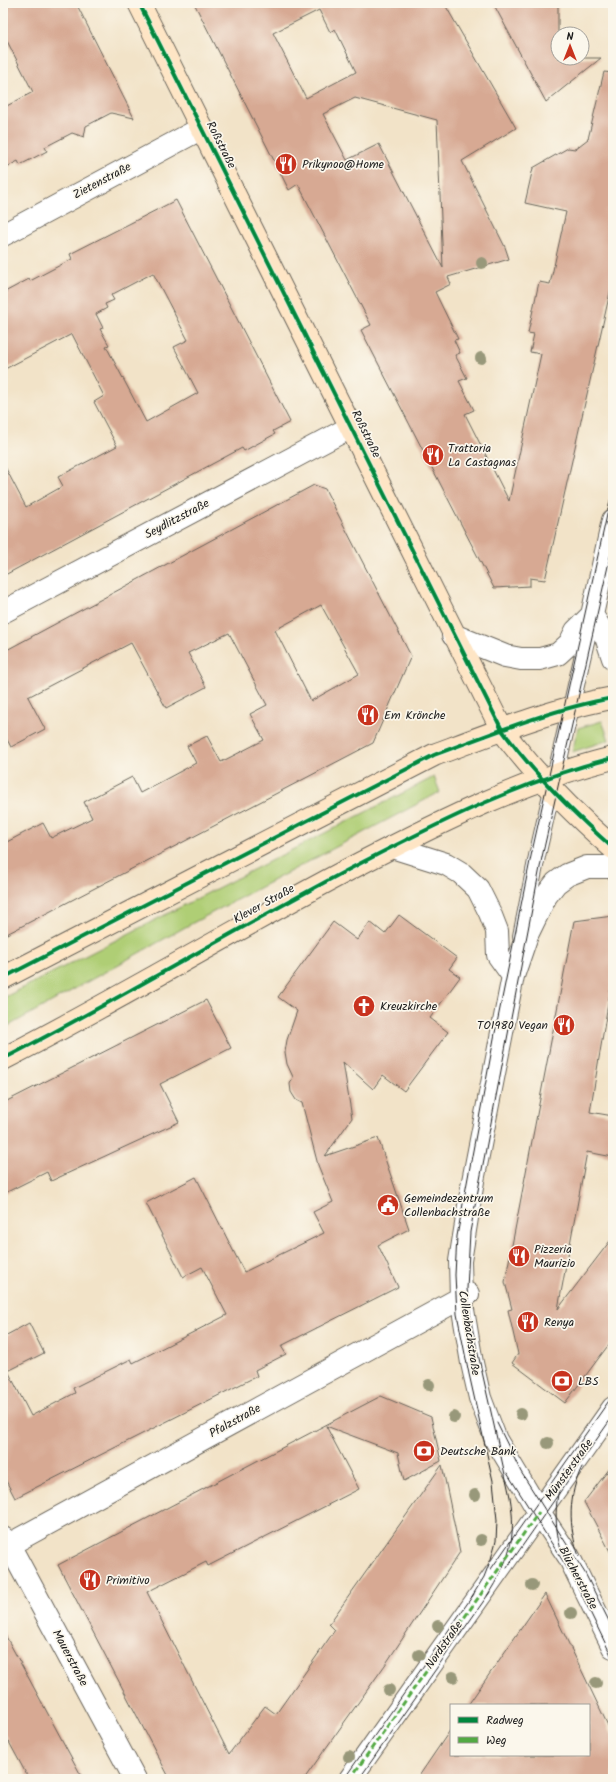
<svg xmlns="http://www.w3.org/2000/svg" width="616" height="1782" viewBox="0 0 616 1782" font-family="Kalam,sans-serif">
<rect width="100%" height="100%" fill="#fbf7ec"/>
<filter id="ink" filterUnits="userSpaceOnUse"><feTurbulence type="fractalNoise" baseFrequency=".025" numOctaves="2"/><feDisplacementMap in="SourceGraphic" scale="8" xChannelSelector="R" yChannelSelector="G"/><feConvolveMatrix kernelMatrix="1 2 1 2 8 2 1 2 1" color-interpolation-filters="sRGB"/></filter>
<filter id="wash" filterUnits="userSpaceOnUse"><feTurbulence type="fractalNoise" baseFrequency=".012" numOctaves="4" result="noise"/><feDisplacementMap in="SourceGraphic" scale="16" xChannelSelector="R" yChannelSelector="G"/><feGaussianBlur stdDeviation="0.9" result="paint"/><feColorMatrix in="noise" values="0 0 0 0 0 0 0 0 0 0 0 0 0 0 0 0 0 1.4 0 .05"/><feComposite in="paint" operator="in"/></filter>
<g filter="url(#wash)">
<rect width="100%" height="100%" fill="#f2e3c8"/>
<path fill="#afce75" stroke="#667548" d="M 602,721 L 609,740 L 572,752 L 578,728 Z
M 434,777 L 440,792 L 189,925 L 3,1029 L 3,998 Z"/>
<g id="blocks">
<path fill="#d7a993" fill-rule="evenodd" d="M 14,3 L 76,3 L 134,118 L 111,113 L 86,126 L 84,137 L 72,133 L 45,147 L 47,151 L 20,165 L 18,161 L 3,169 L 3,108 L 33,92 L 3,33 L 3,9 Z
M 194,3 L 444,3 L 516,128 L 462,161 L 505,247 L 509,259 L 448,277 L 451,284 L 435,292 L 458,339 L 454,340 L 460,353 L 455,355 L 467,378 L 459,381 L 474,410 L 465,414 L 509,501 L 541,354 L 530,352 L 534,334 L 528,333 L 539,282 L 550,284 L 566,212 L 525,203 L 533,168 L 568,148 L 575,149 L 588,139 L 604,72 L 613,73 L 613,279 L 545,580 L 530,578 L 530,586 L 494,588 L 361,330 L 371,325 L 298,184 L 289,190 ZM 319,10 L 330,32 L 335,29 L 356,72 L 306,98 L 273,33 ZM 355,98 L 437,120 L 443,268 L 379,144 L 347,160 L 323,114 Z
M 493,3 L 558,3 L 558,58 L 601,58 L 546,102 Z
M 176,200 L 290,422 L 273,431 L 275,434 L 244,451 L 242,448 L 3,576 L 3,463 L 26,507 L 63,486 L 58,477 L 117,446 L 94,402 L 104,396 L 72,334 L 3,370 L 3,293 L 29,279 L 30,281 L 72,259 L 70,254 ZM 153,273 L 188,340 L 174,347 L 198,393 L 146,422 L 106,346 L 109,345 L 100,329 L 103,328 L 96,314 L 107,308 L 105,304 L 114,300 L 111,295 Z
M 314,485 L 325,489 L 411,656 L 373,743 L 3,936 L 3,844 L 43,823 L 51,838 L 92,818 L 84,802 L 132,777 L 140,793 L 196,763 L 187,746 L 207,736 L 221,762 L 264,740 L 250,714 L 267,705 L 229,633 L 188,653 L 206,687 L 166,708 L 131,643 L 28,697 L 45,729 L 11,747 L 3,732 L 3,652 ZM 321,605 L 359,674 L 311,701 L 275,630 Z
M 399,915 L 457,958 L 449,969 L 460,977 L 430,1018 L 448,1032 L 404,1091 L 383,1075 L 373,1089 L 343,1062 L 352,1118 L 325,1156 L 378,1138 L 409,1229 L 378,1245 L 398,1287 L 281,1346 L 286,1354 L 255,1370 L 257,1376 L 15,1498 L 3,1475 L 3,1337 L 29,1323 L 44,1353 L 8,1371 L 31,1416 L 75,1393 L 73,1388 L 131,1359 L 133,1363 L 227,1315 L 202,1267 L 183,1277 L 146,1203 L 196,1177 L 244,1272 L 324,1233 L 313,1212 L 333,1202 L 318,1165 L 302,1103 L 296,1100 L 291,1092 L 290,1084 L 293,1077 L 287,1064 L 285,1052 L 287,1040 L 297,1011 L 278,997 L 333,922 L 357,940 L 370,922 L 385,934 Z
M 613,916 L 613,974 L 590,1112 L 613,1116 L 613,1157 L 587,1152 L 558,1309 L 613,1237 L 613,1339 L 565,1403 L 512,1363 L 518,1354 L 508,1310 L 512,1309 L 505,1282 L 574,921 Z
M 206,1000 L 231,1048 L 160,1084 L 179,1122 L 51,1181 L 47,1172 L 3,1194 L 3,1103 Z
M 381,1396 L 431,1417 L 441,1461 L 404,1481 L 398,1453 L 326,1426 L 359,1489 L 208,1566 L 206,1562 L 147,1592 L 229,1754 L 265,1706 L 276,1714 L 335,1630 L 329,1624 L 442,1465 L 460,1552 L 385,1665 L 304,1779 L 170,1779 L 58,1565 Z
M 613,1464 L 613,1557 L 584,1502 Z
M 545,1594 L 613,1736 L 613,1779 L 417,1779 L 451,1729 L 451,1755 L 589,1755 L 589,1705 L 468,1705 Z
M 3,1631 L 27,1675 L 83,1779 L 29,1779 L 3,1731 Z"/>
</g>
</g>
<g filter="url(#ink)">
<use href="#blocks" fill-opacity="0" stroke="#676258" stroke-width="1"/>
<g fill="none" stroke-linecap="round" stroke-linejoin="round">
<g stroke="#676258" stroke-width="18">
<path id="lane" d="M 521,936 L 537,856 L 592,615"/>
</g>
<g stroke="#676258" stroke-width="24">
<path id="street" d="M 3,235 L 202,128
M 3,612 L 351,427
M 592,615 L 606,637 L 613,658
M 453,635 L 505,656 L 521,659 L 540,659 L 558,654 L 570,643 L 576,631 L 592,615 L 613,520
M 392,847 L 446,864 L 461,873 L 478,889 L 490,913 L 497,931 L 498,955 L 513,976
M 613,867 L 587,867 L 567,875 L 556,883 L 546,896 L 527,935 L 513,976 L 473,1181 L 460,1261 L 461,1298 L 472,1363 L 480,1398 L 496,1440 L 539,1512 L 569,1557 L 613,1647
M 3,1538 L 9,1545 L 135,1779
M 3,1548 L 468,1294
M 350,1779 L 613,1408"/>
</g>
<g stroke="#676258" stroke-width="24">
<path id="secondary" d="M 139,3 L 502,730 C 534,774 572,812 613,848
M 3,978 L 434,755 C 490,734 555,708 613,698
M 3,1059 C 124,997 240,926 361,863 C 442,821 524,780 613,758"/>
</g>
<use href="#lane" stroke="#fff" stroke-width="16"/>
<use href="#street" stroke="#fff" stroke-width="22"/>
<use href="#secondary" stroke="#fee5c5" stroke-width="22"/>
<path stroke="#1c1c1c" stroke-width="1" d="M 497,1423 L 521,1472 L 585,1573 L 613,1629
M 507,1473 L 573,1577 L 613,1659
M 563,1556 C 553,1527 554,1497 565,1469
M 579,1556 C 568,1527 568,1495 582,1467
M 507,1568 L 613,1416
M 491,1569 L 613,1395
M 487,1596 C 509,1561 517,1539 510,1497 L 472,1327 L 467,1289 L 470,1232 L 542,857 L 613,544
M 471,1598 L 484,1577 L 491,1559 L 496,1541 L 497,1520 L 493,1481 L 469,1374 L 457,1314 L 455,1275 L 457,1236 L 495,1033 L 531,856 L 613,488
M 344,1779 L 474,1594
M 359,1779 L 490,1592"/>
<path stroke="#52a943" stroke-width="3" stroke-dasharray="6 3" stroke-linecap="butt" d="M 350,1779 L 539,1512"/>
<g stroke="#fbf7ec" stroke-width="6">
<path id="cycleway" d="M 139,3 L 502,730 C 534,774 572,812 613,848
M 3,978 L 434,755 C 490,734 555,708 613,698
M 3,1059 C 124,997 240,926 361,863 C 442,821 524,780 613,758"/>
</g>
<use href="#cycleway" stroke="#00873e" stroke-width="4"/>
</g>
<g fill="#98987a">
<circle cx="482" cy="263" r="6"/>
<circle cx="481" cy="358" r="6"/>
<circle cx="429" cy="1385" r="6"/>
<circle cx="521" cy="1414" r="6"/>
<circle cx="454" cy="1417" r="6"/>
<circle cx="548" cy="1443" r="6"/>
<circle cx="475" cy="1495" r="6"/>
<circle cx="481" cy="1540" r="6"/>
<circle cx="532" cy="1585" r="6"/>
<circle cx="571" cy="1613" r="6"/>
<circle cx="438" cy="1626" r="6"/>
<circle cx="419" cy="1655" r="6"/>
<circle cx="453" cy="1677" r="6"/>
<circle cx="596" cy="1683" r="6"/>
<circle cx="389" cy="1690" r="6"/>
<circle cx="349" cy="1757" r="6"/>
</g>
</g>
<defs>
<g id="restaurant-disc" transform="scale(1.15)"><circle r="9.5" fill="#c8321e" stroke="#fbf7ec"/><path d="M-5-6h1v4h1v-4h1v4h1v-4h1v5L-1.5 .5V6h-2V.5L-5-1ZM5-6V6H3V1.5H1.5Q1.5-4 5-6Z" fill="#fff"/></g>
<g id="church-disc" transform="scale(1.15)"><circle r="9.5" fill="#c8321e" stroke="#fbf7ec"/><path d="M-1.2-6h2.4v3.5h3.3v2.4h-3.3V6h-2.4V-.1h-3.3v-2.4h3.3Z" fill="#fff"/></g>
<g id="civic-disc" transform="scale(1.15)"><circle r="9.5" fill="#c8321e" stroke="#fbf7ec"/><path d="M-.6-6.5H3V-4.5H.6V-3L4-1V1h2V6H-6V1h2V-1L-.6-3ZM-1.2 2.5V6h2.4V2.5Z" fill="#fff"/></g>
<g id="bank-disc" transform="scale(1.15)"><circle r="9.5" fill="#c8321e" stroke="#fbf7ec"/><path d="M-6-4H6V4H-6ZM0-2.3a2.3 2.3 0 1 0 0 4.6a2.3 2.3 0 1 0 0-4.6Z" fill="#fff"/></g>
</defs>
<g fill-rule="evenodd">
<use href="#restaurant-disc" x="286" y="164"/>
<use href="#restaurant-disc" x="433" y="455"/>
<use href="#restaurant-disc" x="368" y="715"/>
<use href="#church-disc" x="364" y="1006"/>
<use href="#restaurant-disc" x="564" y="1025"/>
<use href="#civic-disc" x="388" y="1205"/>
<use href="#restaurant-disc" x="519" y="1256"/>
<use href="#restaurant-disc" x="528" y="1322"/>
<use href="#bank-disc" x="562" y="1381"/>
<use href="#bank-disc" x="424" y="1451"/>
<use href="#restaurant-disc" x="90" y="1580"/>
</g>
<g text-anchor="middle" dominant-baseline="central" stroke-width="3.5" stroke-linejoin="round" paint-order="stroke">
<g font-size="12" fill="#1c1c1c" stroke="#fbf7ec">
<text transform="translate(221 145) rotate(63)">Roßstraße</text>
<text transform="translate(102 181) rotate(-28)">Zietenstraße</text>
<text transform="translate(366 434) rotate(64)">Roßstraße</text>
<text transform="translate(177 519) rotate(-28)">Seydlitzstraße</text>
<text transform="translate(264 904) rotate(-29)">Klever Straße</text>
<text transform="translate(469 1333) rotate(81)">Collenbachstraße</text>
<text transform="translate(235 1421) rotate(-29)">Pfalzstraße</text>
<text transform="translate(569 1470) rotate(-54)">Münsterstraße</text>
<text transform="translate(578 1578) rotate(62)">Blücherstraße</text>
<text transform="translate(444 1645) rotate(-55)">Nordstraße</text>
<text transform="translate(70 1658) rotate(62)">Mauerstraße</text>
</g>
<g font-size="12" fill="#1c1c1c" stroke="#fbf7ec" text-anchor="start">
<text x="302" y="164">Prikynoo@Home</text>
<text x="448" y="448">Trattoria<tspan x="448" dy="14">La Castagnas</tspan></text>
<text x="384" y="715">Em Krönche</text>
<text x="380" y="1006">Kreuzkirche</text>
<text x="548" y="1025" text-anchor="end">TO1980 Vegan</text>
<text x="404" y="1198">Gemeindezentrum<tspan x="404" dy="14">Collenbachstraße</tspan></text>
<text x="534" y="1249">Pizzeria<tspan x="534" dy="14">Maurizio</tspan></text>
<text x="544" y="1322">Renya</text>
<text x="578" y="1381">LBS</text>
<text x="440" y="1451">Deutsche Bank</text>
<text x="106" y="1580">Primitivo</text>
</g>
</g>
<rect width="616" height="1782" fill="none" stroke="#fbf7ec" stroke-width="16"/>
<rect x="450" y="1704" width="140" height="52" fill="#fbf7ec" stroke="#a29f99"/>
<rect x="458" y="1717" width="20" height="6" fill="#00873e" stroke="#a29f99"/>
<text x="486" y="1724" font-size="12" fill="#1c1c1c">Radweg</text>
<rect x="458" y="1737" width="20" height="6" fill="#52a943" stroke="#a29f99"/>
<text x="486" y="1744" font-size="12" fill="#1c1c1c">Weg</text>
<g transform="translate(570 46)"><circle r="19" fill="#fbf7ec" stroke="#a29f99"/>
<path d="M0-3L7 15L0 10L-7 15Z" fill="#c8321e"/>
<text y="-6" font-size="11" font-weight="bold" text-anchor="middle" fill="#1c1c1c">N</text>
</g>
</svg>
